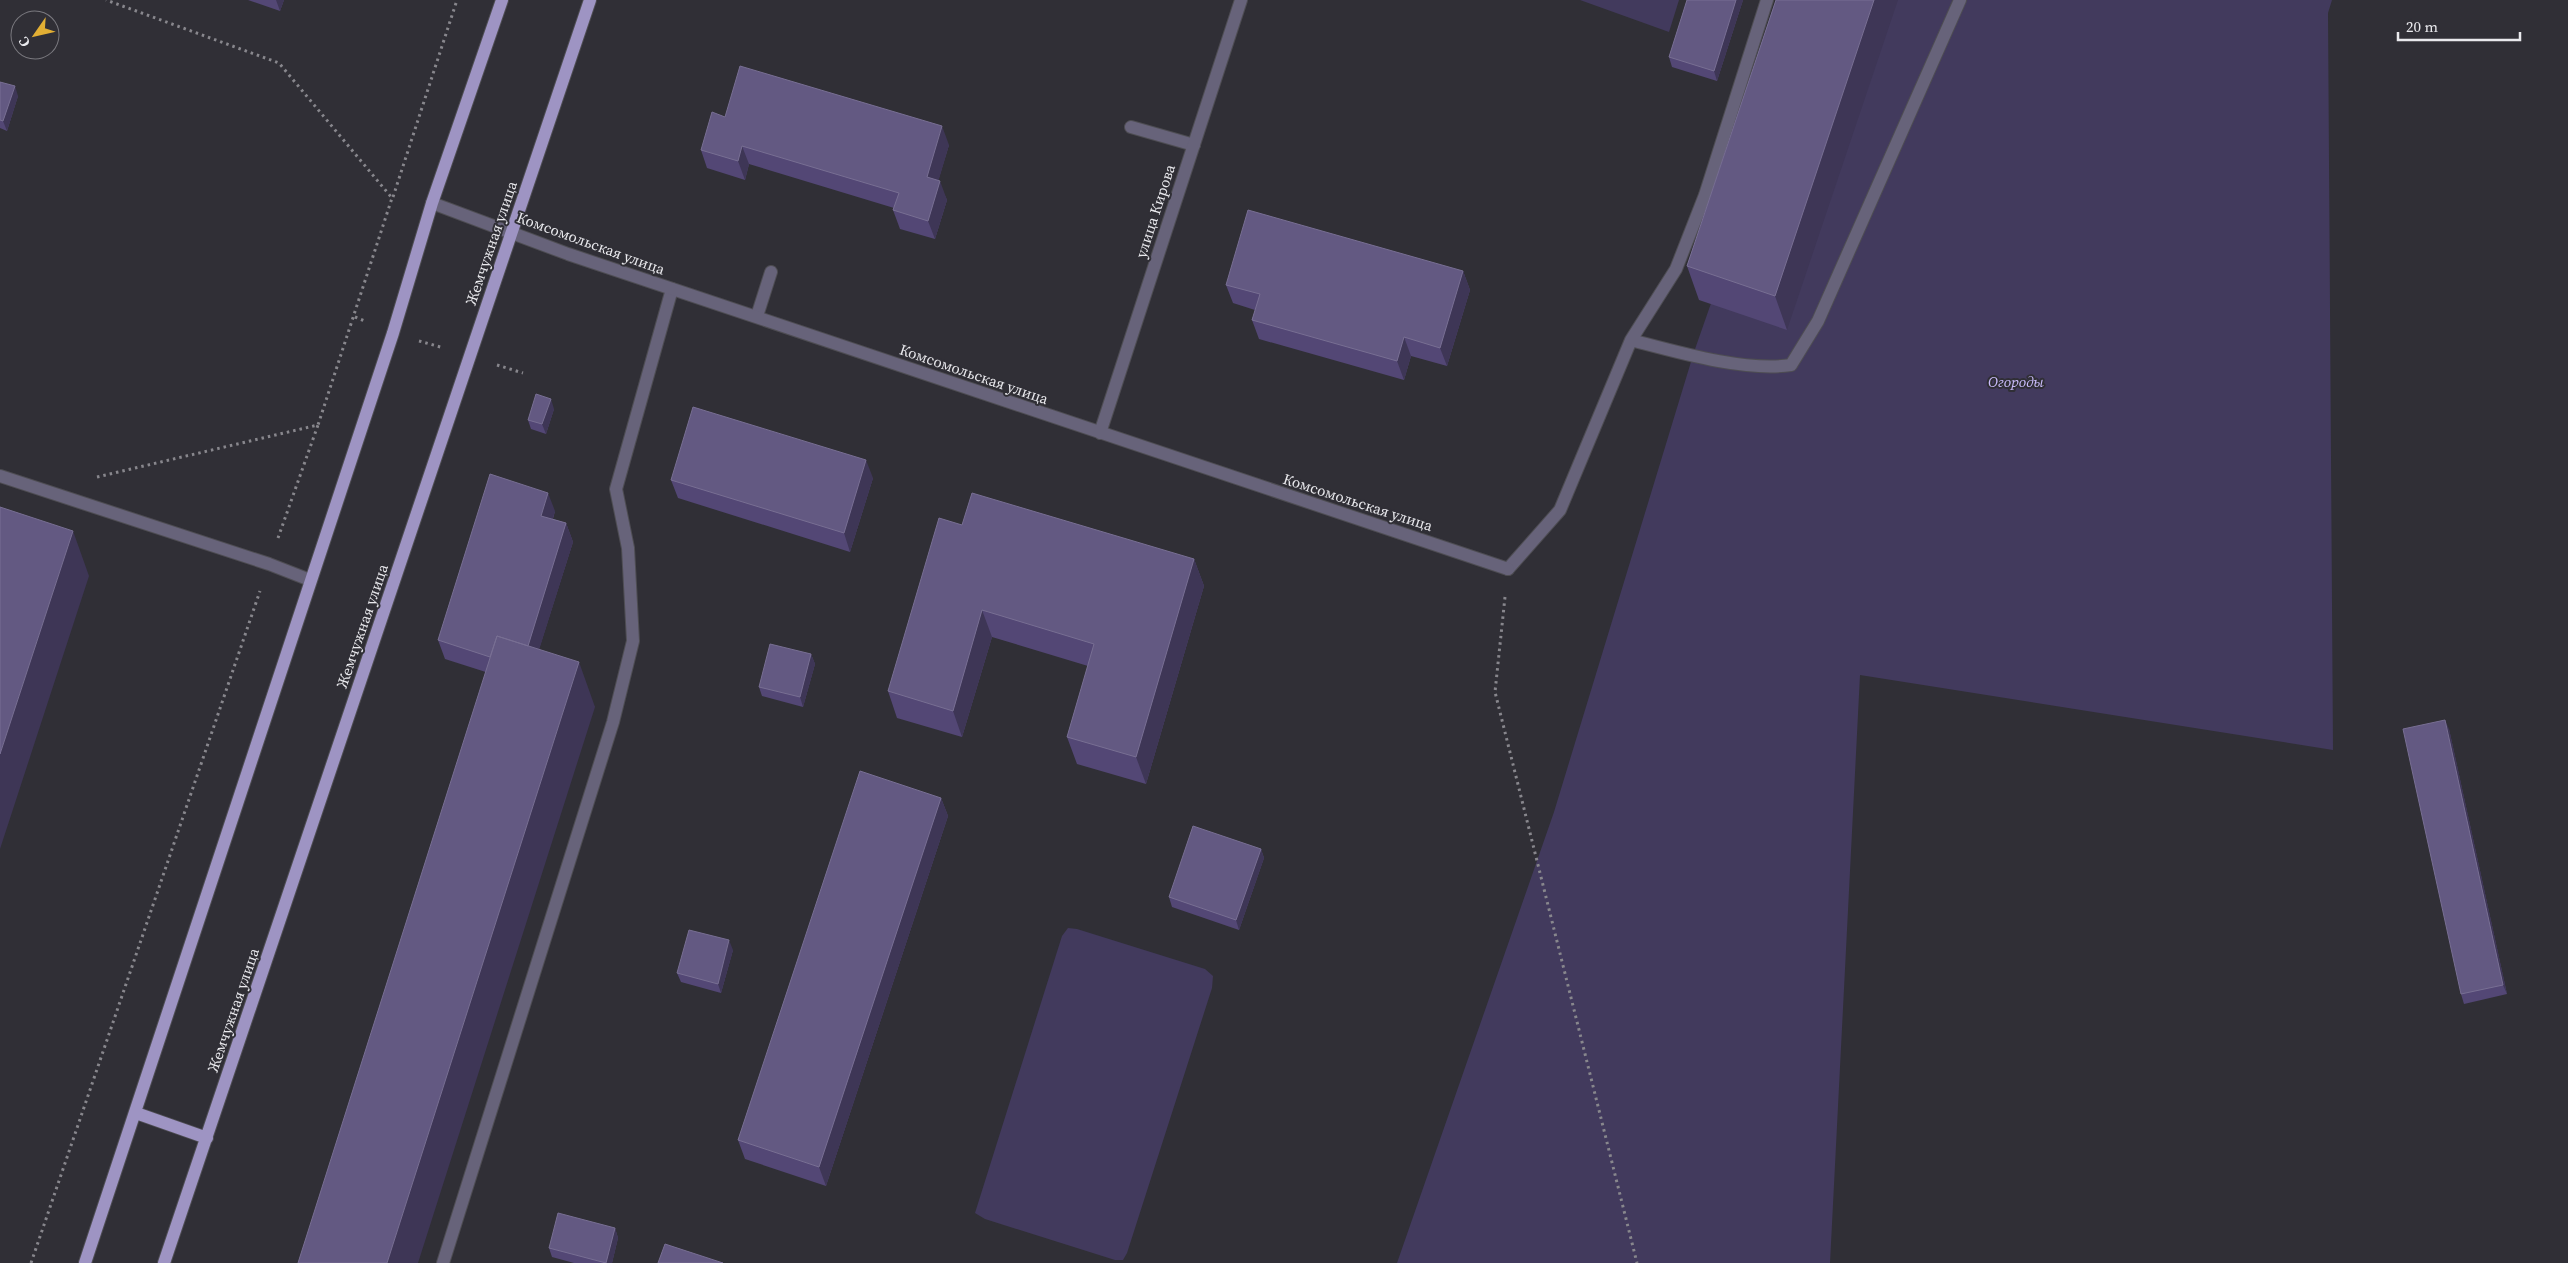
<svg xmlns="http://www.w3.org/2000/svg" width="2568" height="1263" viewBox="0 0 2568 1263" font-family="'Source Serif 4',serif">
<rect width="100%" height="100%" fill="#302f36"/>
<path fill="#423a5d" d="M 1580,0 L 1679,0 L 1669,32 Z
M 1817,0 L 2332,0 L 2328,13 L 2333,750 L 1860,675 L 1830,1263 L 1397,1263 L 1554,812 L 1694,352 Z
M 1068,928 L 1077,929 L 1205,969 L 1213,976 L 1212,988 L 1127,1253 L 1123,1260 L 1115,1260 L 985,1219 L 975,1213 L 1062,936 Z"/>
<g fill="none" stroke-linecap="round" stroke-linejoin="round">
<g stroke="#4e4d53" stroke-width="14">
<path id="service" d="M 1131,127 L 1194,145
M 757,316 L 771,272
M 1631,340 C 1677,352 1745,372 1791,365 L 1818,321 L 1960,0
M 0,476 L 269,564 L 310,580
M 1508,569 L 1560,510 L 1631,340 L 1676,269 L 1705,195 L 1767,0
M 443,1263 L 613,722 L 633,641 L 628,548 L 616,489 L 672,289"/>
</g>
<g stroke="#4e4d53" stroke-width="14">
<path id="minor" d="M 432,203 L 568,254 L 1508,569
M 1100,433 L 1241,0"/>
</g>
<g stroke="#4e4d53" stroke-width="14">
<path id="primary" d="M 136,1113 L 207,1138
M 85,1263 L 393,333 L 432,203 L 502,0
M 164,1263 L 590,0"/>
</g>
<path stroke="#88878d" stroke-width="3" stroke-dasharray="2.5 4" stroke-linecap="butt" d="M 393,197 L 457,0
M 355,317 L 367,322
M 419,341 L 444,348
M 497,365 L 523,373
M 97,477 L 318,425 L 392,198 L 279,63 L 106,0
M 278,538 L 318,425
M 1505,597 L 1495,692 L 1637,1263
M 31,1263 L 260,591"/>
<use href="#service" stroke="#67637a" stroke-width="12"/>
<use href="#minor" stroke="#67637a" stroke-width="12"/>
<use href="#primary" stroke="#9e94c3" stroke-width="12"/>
</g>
<path fill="#534775" d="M 248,0 L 284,0 L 280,11 Z
M 1687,0 L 1743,0 L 1717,81 L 1672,67 L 1669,57 Z
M 1776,0 L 1787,330 L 1699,300 L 1687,266 Z
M 0,82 L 18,96 L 7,131 L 0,128 Z
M 725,117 L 949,145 L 938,181 L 947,200 L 935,239 L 900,229 L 893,210 L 894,208 L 749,164 L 745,180 L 707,168 L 701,150 Z
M 1463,271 L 1470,290 L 1447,366 L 1411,356 L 1404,380 L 1259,339 L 1252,320 L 1255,310 L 1233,303 L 1226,285 Z
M 554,409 L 546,434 L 531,429 L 528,420 Z
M 873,478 L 850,552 L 678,498 L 671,480 Z
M 555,511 L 553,519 L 566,523 L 573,542 L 539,649 L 595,707 L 445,659 L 438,640 Z
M 962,525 L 1194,559 L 1204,586 L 1146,784 L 1077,764 L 1067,737 L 1088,666 L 992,637 L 962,737 L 897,718 L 888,691 Z
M 811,654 L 815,664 L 803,707 L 762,696 L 759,687 Z
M 2449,729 L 2507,994 L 2464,1004 L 2461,994 Z
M 941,798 L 948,816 L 826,1186 L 745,1159 L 738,1140 Z
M 1261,849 L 1264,858 L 1239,930 L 1172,907 L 1169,897 Z
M 733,950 L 721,993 L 681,982 L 677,973 Z
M 615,1228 L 618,1238 L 612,1263 L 574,1263 L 552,1257 L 549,1248 Z"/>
<path fill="#3e3656" d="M 276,0 L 284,0 L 280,11 Z
M 1736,0 L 1743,0 L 1717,81 L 1714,71 Z
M 1874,0 L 1898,0 L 1787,330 L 1775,296 Z
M 15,86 L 18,96 L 7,131 L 3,121 Z
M 942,126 L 949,145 L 934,196 L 927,177 Z
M 742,146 L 749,164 L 745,180 L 738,161 Z
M 940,181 L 947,200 L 935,239 L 928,221 Z
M 1463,271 L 1470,290 L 1447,366 L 1440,348 Z
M 1404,337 L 1411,356 L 1404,380 L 1397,361 Z
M 551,399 L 554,409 L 546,434 L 542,424 Z
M 866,460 L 873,478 L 850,552 L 844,533 Z
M 548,493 L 555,511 L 548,534 L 541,516 Z
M 566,523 L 573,542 L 528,685 L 521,667 Z
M 73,531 L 89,576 L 0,849 L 0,754 Z
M 1194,559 L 1204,586 L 1146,784 L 1136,757 Z
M 982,610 L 992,637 L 962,737 L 953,711 Z
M 811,654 L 815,664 L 803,707 L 800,697 Z
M 579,662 L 595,707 L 418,1263 L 387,1263 Z
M 2445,720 L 2449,729 L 2507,994 L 2503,985 Z
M 941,798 L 948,816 L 826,1186 L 819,1167 Z
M 1261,849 L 1264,858 L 1239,930 L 1236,920 Z
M 729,940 L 733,950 L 721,993 L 718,984 Z
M 615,1228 L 618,1238 L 612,1263 L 606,1263 Z"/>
<path fill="#635982" stroke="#786f93" d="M 1687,0 L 1736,0 L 1714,71 L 1669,57 Z
M 1776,0 L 1874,0 L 1775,296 L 1687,266 Z
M 740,66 L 942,126 L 927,177 L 940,181 L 928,221 L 893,210 L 899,193 L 742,146 L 738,161 L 701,150 L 712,112 L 725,117 Z
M 0,82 L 15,86 L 3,121 L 0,120 Z
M 1248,210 L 1463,271 L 1440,348 L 1404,337 L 1397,361 L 1252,320 L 1260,294 L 1226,285 Z
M 536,394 L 551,399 L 542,424 L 528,420 Z
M 693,407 L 866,460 L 844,533 L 671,480 Z
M 490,474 L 548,493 L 541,516 L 566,523 L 528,646 L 497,636 L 490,657 L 438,640 Z
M 972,493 L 1194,559 L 1136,757 L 1067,737 L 1094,644 L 982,610 L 953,711 L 888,691 L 939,518 L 962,525 Z
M 0,507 L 73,531 L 0,754 Z
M 497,636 L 579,662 L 387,1263 L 298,1263 Z
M 770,644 L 811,654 L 800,697 L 759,687 Z
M 2445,720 L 2503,985 L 2461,994 L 2403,729 Z
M 860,771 L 941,798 L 819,1167 L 738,1140 Z
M 1193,826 L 1261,849 L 1236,920 L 1169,897 Z
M 689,930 L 729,940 L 718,984 L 677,973 Z
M 558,1213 L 615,1228 L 606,1263 L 549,1248 Z
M 665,1244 L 723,1263 L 658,1263 Z"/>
<g text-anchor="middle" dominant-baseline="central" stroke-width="4" stroke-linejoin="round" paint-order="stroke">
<g font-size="15" fill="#e9e9ed" stroke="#302f36">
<text transform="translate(1155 211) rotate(-72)">улица Кирова</text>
<text transform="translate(491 243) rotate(-71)">Жемчужная улица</text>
<text transform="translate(591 243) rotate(20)">Комсомольская улица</text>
<text transform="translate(974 374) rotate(19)">Комсомольская улица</text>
<text transform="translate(1358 502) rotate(18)">Комсомольская улица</text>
<text transform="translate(362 626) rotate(-71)">Жемчужная улица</text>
<text transform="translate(233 1010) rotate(-71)">Жемчужная улица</text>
</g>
<g font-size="15" font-style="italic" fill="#cbbdfd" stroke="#302f36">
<text x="2016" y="381">Огороды</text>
</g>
</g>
<g transform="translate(35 35) rotate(236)"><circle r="24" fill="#302f36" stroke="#7a797f"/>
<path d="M0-4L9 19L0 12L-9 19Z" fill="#e2af34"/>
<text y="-8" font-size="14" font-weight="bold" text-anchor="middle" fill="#e9e9ed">С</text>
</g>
<path d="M2398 32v8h122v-8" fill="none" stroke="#e9e9ed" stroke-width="2.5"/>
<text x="2406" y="32" font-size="15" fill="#e9e9ed" stroke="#302f36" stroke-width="4" paint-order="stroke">20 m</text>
</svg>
